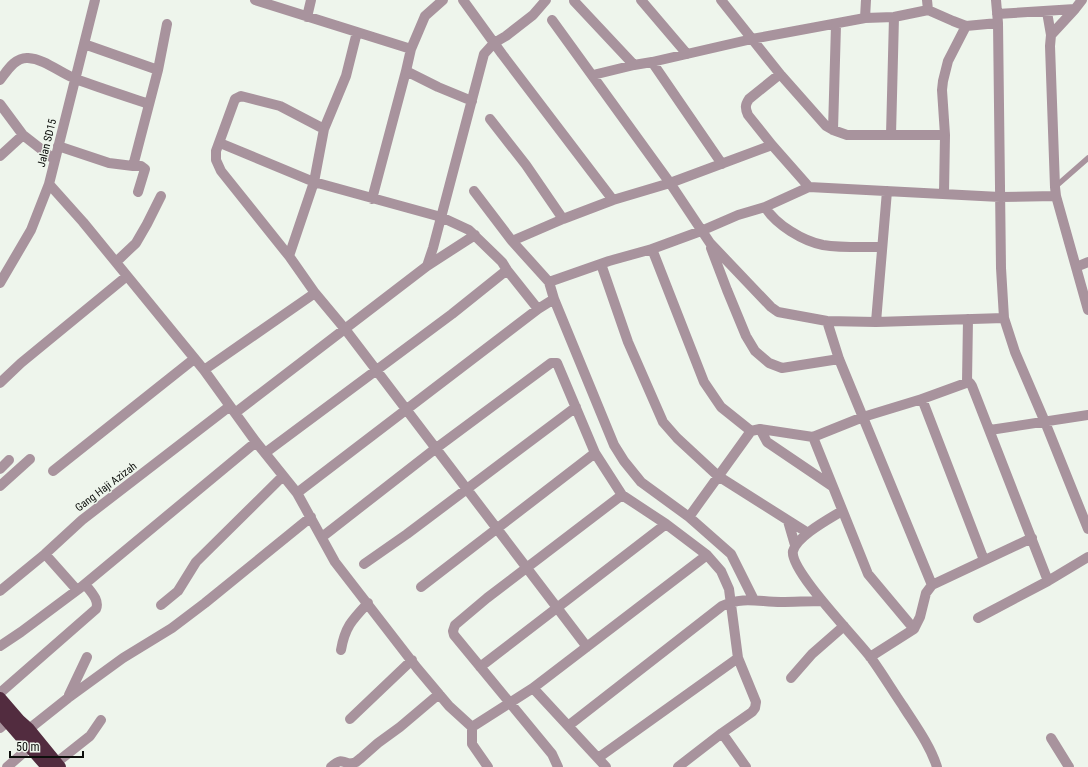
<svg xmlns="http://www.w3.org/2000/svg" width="1088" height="767" viewBox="0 0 1088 767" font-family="'Roboto Condensed',sans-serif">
<rect width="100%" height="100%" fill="#eef5ec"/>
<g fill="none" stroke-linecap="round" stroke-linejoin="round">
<path stroke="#a8939d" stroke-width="5.5" d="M 1055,187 L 1088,158"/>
<path stroke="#a8939d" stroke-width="10" d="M 255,0 L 411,49
M 463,0 L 502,54 L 613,200
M 641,0 L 687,54
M 721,0 L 780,74 L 826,126 L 833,130 L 847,135 L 945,135
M 927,0 L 928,10
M 996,0 L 998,23 L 1001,268 L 1004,318 L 1015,352 L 1045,422 L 1088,529
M 574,1 L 634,65 L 652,62 L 752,39 L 865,18 L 894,17 L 928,10 L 953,21 L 966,26 L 998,23
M 1075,9 L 1051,35 L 1050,46 L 1055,187 L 1056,196 L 1088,310
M 1047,12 L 1051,35
M 997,14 L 1075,9 L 1082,0
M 307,17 L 311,0
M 865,18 L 866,0
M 552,20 L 670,183 L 710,243 L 771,307 L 778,312 L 827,321 L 876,322 L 1004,318
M 84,44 L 158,70
M 652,62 L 722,164
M 406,71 L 438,87 L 472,101
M 780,74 L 749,99 C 745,105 745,108 748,115 L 772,145 L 809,187
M 593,75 L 634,65
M 0,80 C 7,71 15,57 28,58 C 45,59 60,73 76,79 C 100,88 125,96 149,104
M 0,104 L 23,135 L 55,160
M 490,119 L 526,165 L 563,219
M 324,129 L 346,76 L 357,32
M 833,130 L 836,25
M 891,135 L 894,17
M 220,143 L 314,182 L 441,217 L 469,230 L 502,262 L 507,270 L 538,309
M 58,146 L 109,163 L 133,166 L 158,70 L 167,24
M 0,156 L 23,135
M 133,166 L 141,166 L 145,169 L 138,192
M 49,184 L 83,222 L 204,370 L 256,442 L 297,493 L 335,562 L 417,668 L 449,706 L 472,727 L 472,744 L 488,767
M 474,191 L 512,241 L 549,282 L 554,299 L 614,445 L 624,461 L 641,482 L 689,517
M 944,193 L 945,135 L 942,90 L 943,81 L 948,61 L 966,26
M 372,199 L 406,71 L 411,49 L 425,16 L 443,0
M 765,207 C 776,225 803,241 823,245 C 842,248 863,247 882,247
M 512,241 L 563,219 L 613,200 L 670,183 L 772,145
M 711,248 L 727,290 L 746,336 L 755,351 L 769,363 L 782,368 L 839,359
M 652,249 L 704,382 L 721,407 L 751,431
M 289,256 L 314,182 L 324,129 L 280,106 L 241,96 L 235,99 L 216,151 L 216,160 L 221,171 L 289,256 L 315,293 L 345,329 L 587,647
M 116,262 L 136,243 L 147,224 L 161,196
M 601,264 L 628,342 L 663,422 L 677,438 L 718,476 L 808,533
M 427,266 L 475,235
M 1076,267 L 1088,262
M 549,282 L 609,261 L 652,249 L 701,231 L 738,215 L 765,207 L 809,187 L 1000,197 L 1056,196
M 0,283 L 31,230 L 49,184 L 95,0
M 827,321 L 839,359 L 932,585
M 876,322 L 887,191
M 204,370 L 315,293
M 967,382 L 968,319
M 0,383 L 21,363 L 127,276
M 922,399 L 984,560
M 235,413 L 427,266 L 433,248 L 484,54 L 494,43 L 506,36 L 533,15 L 546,0
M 760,429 L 767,442 L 832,486
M 990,430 L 1088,415
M 813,437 L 868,574 L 914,629
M 265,453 L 452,314 L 507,270
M 0,469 L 9,460
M 53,471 L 194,359
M 0,486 L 30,459
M 297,493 L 538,309 L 554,299
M 842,511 C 829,519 797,536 793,551 C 789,570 857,639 871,658 C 882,673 892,690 903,706 C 915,725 930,745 937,767
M 788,521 L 795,545
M 322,537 L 435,449 L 551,363 L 557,363 L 595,453 L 622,495 L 666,524 L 707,555 L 721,571 L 729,589 L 738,658 L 756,702 L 755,708 L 752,712 L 722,733 L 678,767
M 45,554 L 77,590
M 364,564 L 407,534 L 576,407
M 421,587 L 595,453
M 0,591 L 45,554 L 82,520 L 230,406
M 754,600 L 731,554 L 689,517 L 751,431 L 760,429 L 813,437 L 863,417 L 922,399 L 966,383 L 970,383 L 972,386 L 1048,581
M 161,605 L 178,591 L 196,562 L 283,476
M 978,618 L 1048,581 L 1088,557
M 0,646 L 21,632 L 80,588 L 256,442
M 341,650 C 345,627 352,620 368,603
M 870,657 L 914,629 L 920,617 L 926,593 L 932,585 L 1032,538
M 480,667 L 666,524
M 791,678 L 812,654 L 844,626
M 533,688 L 606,767
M 0,693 L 96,609 C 100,600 90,591 85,584
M 69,695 L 87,657
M 350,719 L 412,660
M 568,726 L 722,606 C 743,596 759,602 781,602 C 794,602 808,601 822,601
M 472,727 L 533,688 L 707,555
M 0,728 L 7,722
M 29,729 L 68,698 L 123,658 L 172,628 L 205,603 L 311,517
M 722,733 L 746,767
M 1051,738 L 1069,767
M 598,758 L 738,658
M 56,763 L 90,736 L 101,720
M 7,767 L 30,747
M 331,767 C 339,760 340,760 350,764 L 356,762 L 361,758 L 378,743 L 400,727 L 439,694
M 558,767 L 552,754 L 454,635 L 453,631 L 455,625 L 487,598 L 622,495"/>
<path stroke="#522c3f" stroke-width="12" d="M 0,698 L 19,720 L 29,729 L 60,767
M 0,713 L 47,767"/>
</g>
<g text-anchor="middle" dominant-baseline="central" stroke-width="3" stroke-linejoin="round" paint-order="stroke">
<g font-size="11" fill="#0d0f0c" stroke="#eef5ec">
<text transform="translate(47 143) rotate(-76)">Jalan SD15</text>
<text transform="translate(106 487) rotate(-37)">Gang Haji Azizah</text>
</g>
</g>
<path d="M10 751v6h73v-6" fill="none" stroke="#0d0f0c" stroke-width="2"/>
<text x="16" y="751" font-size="12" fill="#0d0f0c" stroke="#eef5ec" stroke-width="3" paint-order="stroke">50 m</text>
</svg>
